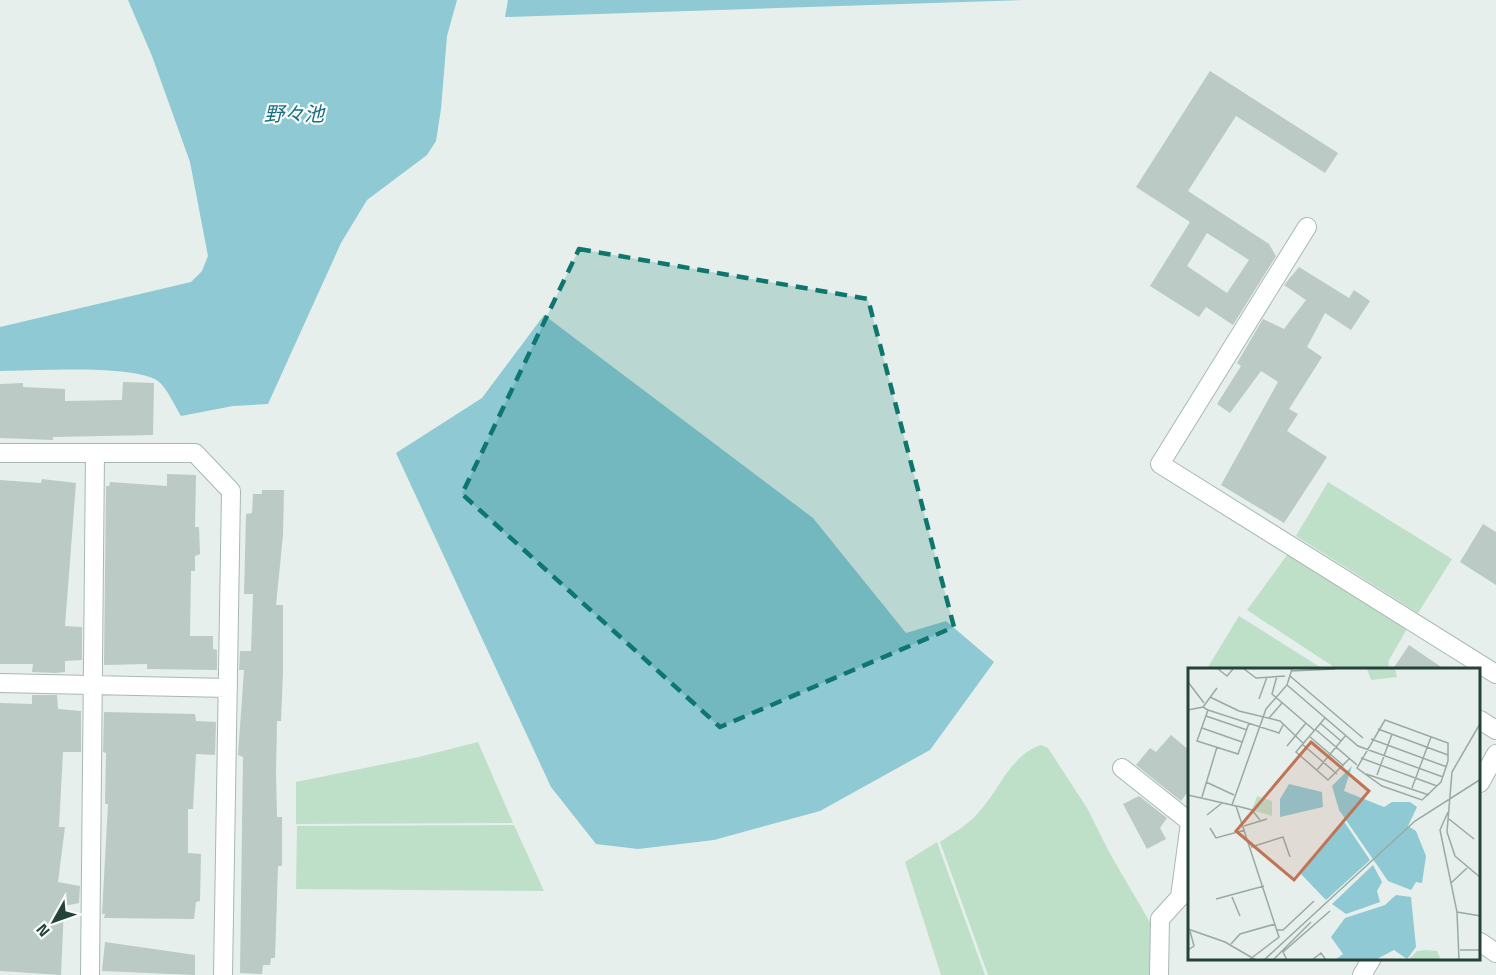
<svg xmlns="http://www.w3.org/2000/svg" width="1496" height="975" viewBox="0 0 1496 975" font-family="'Titillium Web','Noto Sans JP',sans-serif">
<rect width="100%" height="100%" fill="#e6efeb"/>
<path fill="#bfe0c8" d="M 1328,482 L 1452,559 L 1418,613 L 1296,536 Z
M 1290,551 L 1408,627 L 1389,660 L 1388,669 L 1337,669 L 1247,610 Z
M 1239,616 L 1323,669 L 1212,669 L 1208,667 Z
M 478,742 L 513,823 L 296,824 L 296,782 L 419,757 Z
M 1041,745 L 1048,748 L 1087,808 L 1109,852 L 1151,924 L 1151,975 L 988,975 L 940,842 C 953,833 968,825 978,813 C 999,791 1010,755 1041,745 Z
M 514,825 L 544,891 L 296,889 L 297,826 Z
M 937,842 L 985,975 L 941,975 L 905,862 Z"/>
<path fill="#8ec9d4" d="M 128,0 L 457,0 L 447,36 L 441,109 L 436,141 L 427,155 L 367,200 L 341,243 L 268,404 L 233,406 L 181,416 C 175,406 167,388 158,381 C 133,364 34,371 0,371 L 0,327 L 191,282 L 202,271 L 208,256 L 190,162 L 152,56 Z
M 508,0 L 1022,0 L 505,17 Z
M 544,315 L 813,518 L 906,633 L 946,621 L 994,662 L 930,750 L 820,811 L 714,840 L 638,849 L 596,844 L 551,787 L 396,453 L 482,398 Z"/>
<path fill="#bbcac4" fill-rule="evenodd" d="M 1210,71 L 1338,153 L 1325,173 L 1236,116 L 1188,191 L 1269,244 L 1276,256 L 1233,325 L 1206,307 L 1199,317 L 1150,286 L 1190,222 L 1136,187 ZM 1207,233 L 1249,260 L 1227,293 L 1187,266 Z
M 1299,267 L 1349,298 L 1354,290 L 1370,301 L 1351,330 L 1325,313 L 1307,347 L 1322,357 L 1289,409 L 1298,414 L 1287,431 L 1327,457 L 1284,523 L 1221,485 L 1278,382 L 1261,371 L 1230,413 L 1217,404 L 1241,366 L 1237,363 L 1263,319 L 1284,329 L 1306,300 L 1284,285 Z
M 123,382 L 154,383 L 153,435 L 53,437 L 53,440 L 0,438 L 0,384 L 23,383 L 23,387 L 65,389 L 65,401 L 122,400 Z
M 167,474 L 196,475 L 195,527 L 199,527 L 200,554 L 195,556 L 195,571 L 191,571 L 190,636 L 213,636 L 213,649 L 217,650 L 217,670 L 147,669 L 147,664 L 104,665 L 106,486 L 109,486 L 110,482 L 167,486 Z
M 42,479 L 76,483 L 65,626 L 82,627 L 82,660 L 65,661 L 65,672 L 55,673 L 32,672 L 33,664 L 0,664 L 0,480 L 41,483 Z
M 262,490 L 284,490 L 283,535 L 276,605 L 283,605 L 283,672 L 281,721 L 277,721 L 276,773 L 277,817 L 282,817 L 282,866 L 278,866 L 275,958 L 271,958 L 270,965 L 263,965 L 262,974 L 240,973 L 243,757 L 238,755 L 244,670 L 239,670 L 240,651 L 251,651 L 253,594 L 244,594 L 246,514 L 252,513 L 253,494 L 262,494 Z
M 1483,524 L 1496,532 L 1496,585 L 1460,562 Z
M 1409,645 L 1444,669 L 1393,669 Z
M 32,695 L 57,695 L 58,709 L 81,711 L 81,752 L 63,752 L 59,827 L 65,827 L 58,882 L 80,886 L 79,903 L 64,906 L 61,975 L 0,971 L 0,703 L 32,704 Z
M 104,712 L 195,714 L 196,721 L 216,722 L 215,755 L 196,754 L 193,809 L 188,809 L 188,853 L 201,854 L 200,901 L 196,902 L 194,919 L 104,918 L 105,914 L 102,914 L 108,804 L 105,804 L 106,753 L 103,752 Z
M 1171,735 L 1190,751 L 1190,789 L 1181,801 L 1136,765 L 1150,748 L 1156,752 Z
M 1139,796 L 1167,818 L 1160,828 L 1166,839 L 1147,849 L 1123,804 Z
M 105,942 L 195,955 L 195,975 L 102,971 Z"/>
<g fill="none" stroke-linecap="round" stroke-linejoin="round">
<g stroke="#a8b8b2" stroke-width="20">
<path id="minor" d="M 1307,227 L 1160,464 L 1496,674
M 0,453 L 195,453 L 231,491 L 223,975
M 0,683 L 228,688
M 1480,720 L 1496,730
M 1122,768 L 1190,822
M 1480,783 L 1496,754
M 1480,942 L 1496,953
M 90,975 L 95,453
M 1159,975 L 1160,919 L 1180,897 L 1190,823
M 1362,975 L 1372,958"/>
</g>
<use href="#minor" stroke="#fff" stroke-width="18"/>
</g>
<path fill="#0f766e" fill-opacity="0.2" stroke="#0f766e" stroke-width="4.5" stroke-dasharray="12 8" stroke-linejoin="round" d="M 579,249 L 868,299 L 954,627 L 720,727 L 462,494 Z"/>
<g text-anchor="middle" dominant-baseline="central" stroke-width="4.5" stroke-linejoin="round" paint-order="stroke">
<g font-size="20" font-style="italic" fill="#1c6f80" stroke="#f7fbf9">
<text x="294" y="113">野々池</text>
</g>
</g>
<g transform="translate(1188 668)">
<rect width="292" height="292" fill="#e6efeb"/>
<path d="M 179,1 L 207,1 L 209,9 L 183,12 ZM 69,128 L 84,133 L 84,148 L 64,142 ZM 238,282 L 249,283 L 253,292 L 220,292 L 229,283 Z" fill="#bfe0c8"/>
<path d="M 164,98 L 156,123 L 196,139 L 204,134 L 222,134 L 229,139 L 220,158 L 228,163 L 238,188 L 234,215 L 228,214 L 223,222 L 200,213 L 151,142 L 144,118 ZM 101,116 L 134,124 L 135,139 L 92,149 L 92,131 ZM 155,152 L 182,192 L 138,232 L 113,206 ZM 185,197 L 194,214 L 189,223 L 192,234 L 158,246 L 144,236 ZM 208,227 L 223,229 L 228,279 L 219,291 L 206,282 L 187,292 L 147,292 L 155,286 L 143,269 L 157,250 L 197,237 Z" fill="#8ec9d4"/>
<path fill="none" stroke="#98aaa4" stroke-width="1.5" d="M 30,1 L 39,8 L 45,1M 56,1 L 68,10 L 97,8M 103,3 L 147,1M 89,8 L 84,26 L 126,62M 102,8 L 175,70M 0,14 L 16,35M 99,17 L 170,78 L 255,109M 22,29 L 51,43 L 92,53 L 115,75M 71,31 L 79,9M 15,39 L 20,42 L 9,73 L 50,86 L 61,55M 0,42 L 15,39 L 29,20M 20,42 L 91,65 L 95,57M 18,48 L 59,62M 81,50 L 94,35M 137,50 L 108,84 L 140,112 L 161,91M 197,52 L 260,75 L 260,93 L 253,114 L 234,132 L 194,118 L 169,100 ZM 293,54 L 264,104 L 259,164 L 267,188 L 293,210M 132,55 L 153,73M 14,60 L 54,74M 127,61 L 169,97M 190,61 L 260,87M 121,68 L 156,98M 183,71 L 259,99M 114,76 L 149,106M 99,78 L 118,55M 173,90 L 249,118M 129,102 L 158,67M 178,106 L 241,127M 189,107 L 204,66M 18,114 L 46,127M 224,120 L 243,69M 0,127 L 48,138 L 91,269 L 61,292M 14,129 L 29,79M 44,137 L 78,41 L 99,17 L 104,1M 49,138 L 64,142 L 72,152M 260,144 L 252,162 L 269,244 L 271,292M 19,147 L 34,135M 261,151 L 286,171M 56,158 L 79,151M 22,160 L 28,170 L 57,162M 63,179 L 95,169 L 102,189M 263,215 L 279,200M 44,229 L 52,248M 28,231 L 76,218M 269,244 L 293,248M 0,261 L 37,274 L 68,292M 89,262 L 95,262 L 126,233M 43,276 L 52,266 L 87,256M 0,282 L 6,278 L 2,263M 272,282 L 293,282M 76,292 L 227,153 L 293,111M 85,292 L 123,254M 99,292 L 95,284 L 142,243M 124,292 L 133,285 L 138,292"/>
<path fill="#c07456" fill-opacity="0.15" stroke="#c07456" stroke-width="3" d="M 123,74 L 181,123 L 106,212 L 48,163 Z"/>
<rect width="292" height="292" fill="none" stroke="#24423a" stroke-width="3"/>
</g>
<g transform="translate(54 921) rotate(230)" stroke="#f7fbf9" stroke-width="4.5" paint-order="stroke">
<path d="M0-4.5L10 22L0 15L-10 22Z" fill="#24423a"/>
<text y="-9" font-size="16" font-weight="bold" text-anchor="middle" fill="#24423a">N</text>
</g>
</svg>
